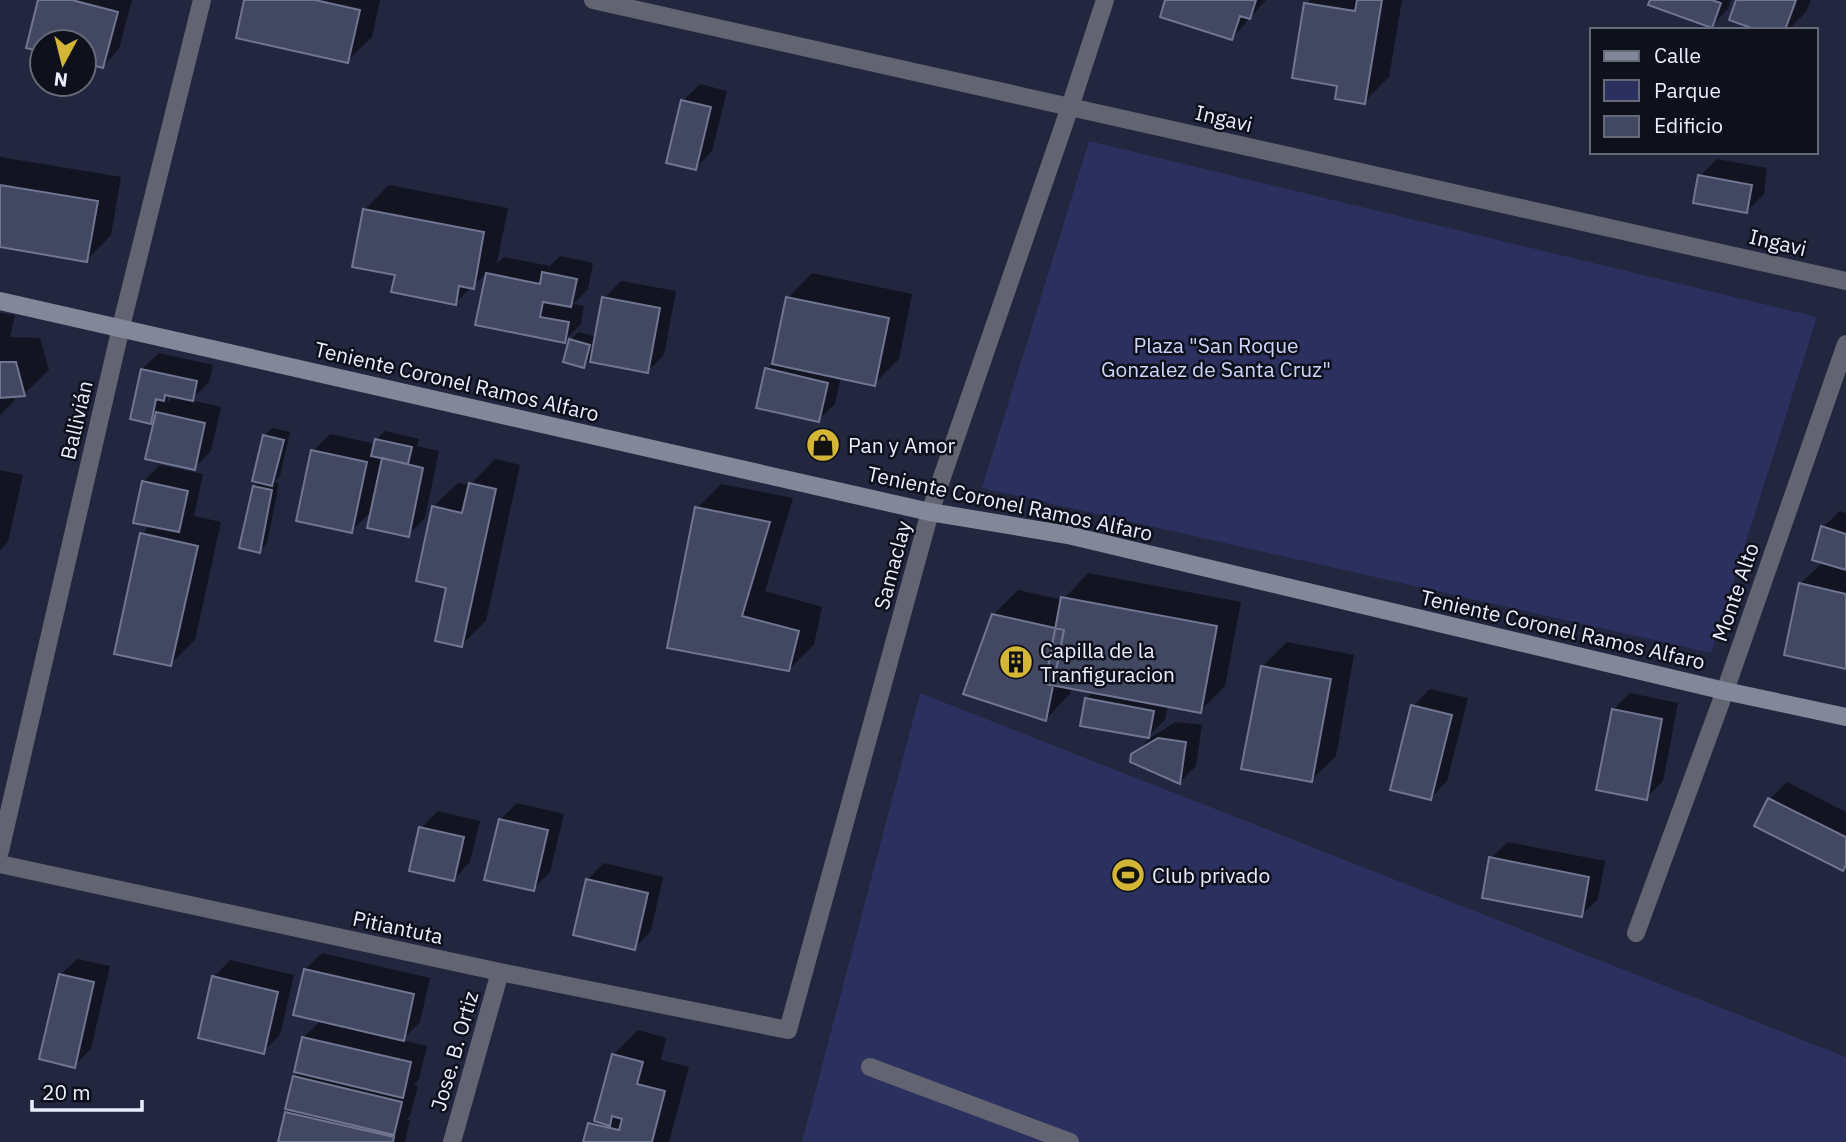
<svg xmlns="http://www.w3.org/2000/svg" width="1846" height="1142" viewBox="0 0 1846 1142" font-family="'IBM Plex Sans',sans-serif">
<rect width="100%" height="100%" fill="#22263e"/>
<path fill="#2b305e" d="M 1089,141 L 1817,317 L 1711,653 L 982,488 Z
M 920,693 L 1846,1057 L 1846,1142 L 802,1142 Z"/>
<path fill="#0007" fill-rule="evenodd" d="M 40,0 L 132,0 L 119,49 L 103,66 L 84,61 L 84,42 L 42,42 L 42,51 Z
M 246,0 L 380,0 L 372,37 L 347,61 Z
M 1167,0 L 1266,0 L 1232,38 Z
M 1310,0 L 1402,0 L 1389,77 L 1364,102 L 1339,85 L 1306,4 Z
M 1652,0 L 1731,0 L 1728,9 L 1711,26 Z
M 1738,0 L 1811,0 L 1806,12 L 1788,30 L 1763,30 Z
M 700,84 L 727,91 L 712,151 L 696,168 L 683,101 Z
M 0,157 L 121,177 L 111,235 L 87,260 L 0,245 Z
M 1717,159 L 1767,168 L 1764,194 L 1747,211 L 1700,176 Z
M 389,185 L 508,208 L 497,263 L 504,257 L 550,266 L 560,256 L 593,263 L 588,289 L 573,304 L 584,306 L 581,324 L 564,341 L 477,323 L 487,273 L 455,303 L 397,274 L 364,210 Z
M 812,273 L 912,294 L 899,359 L 874,384 L 841,377 L 835,404 L 818,420 L 767,369 L 775,361 L 788,298 Z
M 621,281 L 676,291 L 664,355 L 648,371 L 593,356 L 584,366 L 570,340 L 578,332 L 596,337 L 604,298 Z
M 0,313 L 15,315 L 10,337 L 40,338 L 49,370 L 24,394 L 16,395 L 14,401 L 0,415 Z
M 159,353 L 213,365 L 209,382 L 191,400 L 221,407 L 211,451 L 194,468 L 157,416 L 150,422 L 142,369 ZM 169,394 L 175,395 L 167,403 Z
M 272,428 L 290,432 L 280,476 L 274,482 L 279,483 L 267,543 L 259,551 L 254,487 L 261,481 L 264,436 Z
M 385,431 L 419,439 L 417,446 L 439,451 L 425,518 L 408,535 L 372,511 L 351,531 L 313,451 L 330,434 L 376,444 L 377,439 Z
M 495,459 L 520,465 L 486,621 L 461,645 L 433,507 L 458,483 L 470,485 Z
M 160,465 L 203,474 L 194,516 L 221,522 L 195,640 L 171,664 L 142,534 L 151,525 L 144,481 Z
M 0,470 L 23,475 L 8,542 L 0,550 Z
M 721,484 L 793,498 L 765,591 L 822,607 L 814,645 L 789,669 L 669,646 L 697,508 Z
M 1840,511 L 1846,513 L 1846,667 L 1800,584 L 1823,562 L 1823,527 Z
M 1088,573 L 1241,602 L 1225,686 L 1200,711 L 1168,705 L 1165,720 L 1149,736 L 1086,699 L 1094,691 L 1072,687 L 1070,694 L 1046,719 L 993,615 L 1018,590 L 1063,600 Z
M 1287,642 L 1354,655 L 1336,756 L 1311,780 L 1262,667 Z
M 1430,689 L 1468,698 L 1447,781 L 1431,798 L 1413,706 Z
M 1630,693 L 1678,703 L 1663,781 L 1646,798 L 1613,710 Z
M 1176,722 L 1202,725 L 1196,766 L 1180,782 L 1133,755 L 1150,738 Z
M 1787,782 L 1846,812 L 1846,865 L 1842,869 L 1756,825 L 1770,799 Z
M 517,803 L 564,814 L 550,872 L 533,889 L 500,820 Z
M 438,811 L 480,821 L 470,862 L 454,879 L 421,828 Z
M 1508,842 L 1605,861 L 1598,899 L 1581,915 L 1491,858 Z
M 604,863 L 663,877 L 651,931 L 634,948 L 587,880 Z
M 322,953 L 430,978 L 420,1022 L 402,1040 L 427,1046 L 419,1079 L 414,1085 L 418,1086 L 410,1116 L 407,1120 L 410,1120 L 405,1142 L 280,1142 L 286,1112 L 290,1109 L 294,1077 L 300,1072 L 303,1038 L 321,1020 L 305,970 Z
M 77,959 L 110,966 L 91,1049 L 74,1066 L 60,975 Z
M 230,960 L 294,975 L 280,1035 L 263,1052 L 214,977 Z
M 638,1030 L 666,1038 L 661,1060 L 689,1067 L 669,1142 L 585,1142 L 590,1124 L 597,1117 L 613,1055 Z"/>
<path fill="#434862" stroke="#707592" stroke-width="2" d="M 38,0 L 72,0 L 118,12 L 103,68 L 84,63 L 84,42 L 42,42 L 42,52 L 26,48 Z
M 244,0 L 315,0 L 360,10 L 348,63 L 236,38 Z
M 1165,0 L 1256,0 L 1250,19 L 1240,16 L 1232,40 L 1160,17 Z
M 1357,0 L 1382,0 L 1365,104 L 1335,99 L 1337,86 L 1292,78 L 1304,3 L 1355,11 Z
M 1650,0 L 1712,0 L 1721,3 L 1712,28 L 1648,5 Z
M 1736,0 L 1796,0 L 1785,30 L 1757,30 L 1729,20 Z
M 681,100 L 711,107 L 696,170 L 666,163 Z
M 1698,175 L 1752,185 L 1747,213 L 1693,203 Z
M 0,185 L 98,201 L 87,262 L 0,247 Z
M 363,209 L 484,232 L 474,289 L 459,286 L 456,305 L 391,292 L 395,275 L 352,267 Z
M 542,272 L 577,279 L 571,307 L 543,302 L 540,317 L 569,322 L 565,343 L 475,325 L 486,273 L 540,284 Z
M 602,297 L 660,308 L 648,373 L 590,362 Z
M 786,297 L 889,318 L 875,386 L 772,364 Z
M 569,339 L 590,345 L 584,368 L 563,362 Z
M 0,362 L 16,362 L 25,396 L 0,398 Z
M 765,368 L 828,383 L 819,422 L 756,408 Z
M 141,369 L 197,381 L 193,401 L 165,395 L 164,401 L 156,399 L 151,424 L 130,419 Z
M 156,412 L 205,423 L 195,470 L 145,459 Z
M 263,435 L 284,440 L 272,486 L 252,481 Z
M 375,439 L 412,447 L 408,464 L 371,456 Z
M 311,450 L 367,462 L 352,533 L 296,521 Z
M 382,458 L 423,468 L 409,537 L 367,528 Z
M 142,481 L 188,491 L 179,532 L 133,523 Z
M 469,483 L 496,489 L 462,647 L 435,641 L 446,588 L 416,581 L 432,506 L 462,513 Z
M 253,486 L 272,490 L 260,553 L 239,548 Z
M 695,507 L 770,522 L 742,616 L 799,631 L 789,671 L 667,648 Z
M 1821,526 L 1846,534 L 1846,570 L 1812,560 Z
M 140,533 L 198,546 L 171,666 L 114,654 Z
M 1799,583 L 1846,594 L 1846,669 L 1784,655 Z
M 1061,597 L 1217,626 L 1201,713 L 1045,684 Z
M 992,614 L 1064,630 L 1046,721 L 963,694 Z
M 1261,666 L 1331,679 L 1312,782 L 1241,769 Z
M 1085,698 L 1154,711 L 1149,738 L 1080,726 Z
M 1411,705 L 1452,715 L 1431,800 L 1390,790 Z
M 1612,709 L 1662,719 L 1647,800 L 1596,790 Z
M 1158,738 L 1186,742 L 1180,784 L 1130,762 L 1131,754 Z
M 1768,798 L 1846,837 L 1846,865 L 1843,871 L 1754,826 Z
M 499,819 L 548,830 L 534,891 L 484,880 Z
M 419,827 L 464,837 L 454,881 L 409,871 Z
M 1489,857 L 1589,877 L 1582,917 L 1482,898 Z
M 586,879 L 648,893 L 635,950 L 573,935 Z
M 304,969 L 414,994 L 404,1041 L 293,1015 Z
M 59,974 L 94,982 L 75,1068 L 39,1059 Z
M 212,976 L 278,992 L 264,1054 L 198,1038 Z
M 302,1037 L 411,1062 L 403,1098 L 294,1072 Z
M 612,1054 L 643,1062 L 637,1084 L 665,1091 L 652,1142 L 583,1142 L 588,1123 L 619,1130 L 622,1119 L 612,1116 L 610,1126 L 594,1121 Z
M 293,1076 L 402,1102 L 394,1135 L 285,1109 Z
M 285,1112 L 394,1137 L 393,1142 L 278,1142 Z"/>
<g fill="none" stroke-linecap="round" stroke-linejoin="round">
<path stroke="#626571" stroke-width="18" d="M 870,1067 L 1070,1142"/>
<path stroke="#626571" stroke-width="18" d="M 593,0 L 1846,281
M 0,851 L 121,327 L 202,0
M 0,864 L 500,972 L 788,1030 L 930,512 L 1070,107 L 1105,0
M 1636,933 L 1725,691 L 1846,344
M 452,1142 L 500,972"/>
<path stroke="#82879a" stroke-width="18" d="M 0,301 L 930,512 L 1068,535 L 1725,691 L 1846,717"/>
</g>
<defs>
<g id="shop-disc" transform="scale(1.75)"><circle r="9.5" fill="#d3b635" stroke="#0e101b"/><path d="M-5-2.5h2.3a2.7 3.5 0 0 1 5.4 0H5L5.5 6h-11ZM-1.5-2.5h3a1.5 2.3 0 0 0-3 0Z" fill="#111"/></g>
<g id="building-disc" transform="scale(1.75)"><circle r="9.5" fill="#d3b635" stroke="#0e101b"/><path d="M-4-6H4V6H1V3H-1V6H-4ZM-2.5-4.3h1.7v1.8h-1.7ZM.8-4.3h1.7v1.8H.8ZM-2.5-1h1.7V.8h-1.7ZM.8-1h1.7V.8H.8Z" fill="#111"/></g>
<g id="stadium-disc" transform="scale(1.75)"><circle r="9.5" fill="#d3b635" stroke="#0e101b"/><path d="M0-5a6.5 5 0 1 0 0 10a6.5 5 0 1 0 0-10ZM-3.5-1.8h7v3.6h-7Z" fill="#111"/></g>
</defs>
<g fill-rule="evenodd">
<use href="#shop-disc" x="823" y="445"/>
<use href="#building-disc" x="1016" y="662"/>
<use href="#stadium-disc" x="1128" y="875"/>
</g>
<g text-anchor="middle" dominant-baseline="central" stroke-width="5" stroke-linejoin="round" paint-order="stroke">
<g font-size="21" fill="#ebeefe" stroke="#0e101b">
<text transform="translate(1224 118) rotate(13)">Ingavi</text>
<text transform="translate(1778 242) rotate(13)">Ingavi</text>
<text transform="translate(457 381) rotate(13)">Teniente Coronel Ramos Alfaro</text>
<text transform="translate(76 420) rotate(-77)">Ballivián</text>
<text transform="translate(1010 503) rotate(12)">Teniente Coronel Ramos Alfaro</text>
<text transform="translate(892 565) rotate(-75)">Samaclay</text>
<text transform="translate(1735 592) rotate(-71)">Monte Alto</text>
<text transform="translate(1563 629) rotate(13)">Teniente Coronel Ramos Alfaro</text>
<text transform="translate(398 927) rotate(12)">Pitiantuta</text>
<text transform="translate(454 1051) rotate(-74)">Jose. B. Ortiz</text>
</g>
<g font-size="21" fill="#cdd5fb" stroke="#0e101b">
<text x="1216" y="345">Plaza "San Roque<tspan x="1216" dy="24">Gonzalez de Santa Cruz"</tspan></text>
</g>
<g font-size="21" fill="#ebeefe" stroke="#0e101b" text-anchor="start">
<text x="848" y="445">Pan y Amor</text>
<text x="1040" y="650">Capilla de la<tspan x="1040" dy="24">Tranfiguracion</tspan></text>
<text x="1152" y="875">Club privado</text>
</g>
</g>
<rect x="1590" y="28" width="228" height="126" fill="#0e101b" stroke="#666976" stroke-width="2"/>
<rect x="1604" y="51" width="35" height="10" fill="#82879a" stroke="#666976" stroke-width="2"/>
<text x="1654" y="63" font-size="21" fill="#ebeefe">Calle</text>
<rect x="1604" y="80" width="35" height="21" fill="#2b305e" stroke="#666976" stroke-width="2"/>
<text x="1654" y="98" font-size="21" fill="#ebeefe">Parque</text>
<rect x="1604" y="116" width="35" height="21" fill="#434862" stroke="#666976" stroke-width="2"/>
<text x="1654" y="133" font-size="21" fill="#ebeefe">Edificio</text>
<g transform="translate(63 63) rotate(187)"><circle r="33" fill="#0e101b" stroke="#666976" stroke-width="2"/>
<path d="M0-5L12 26L0 18L-12 26Z" fill="#d3b635"/>
<text y="-10" font-size="19" font-weight="bold" text-anchor="middle" fill="#ebeefe">N</text>
</g>
<path d="M32 1100v10h110v-10" fill="none" stroke="#ebeefe" stroke-width="3.5"/>
<text x="42" y="1100" font-size="21" fill="#ebeefe" stroke="#0e101b" stroke-width="5" paint-order="stroke">20 m</text>
</svg>
